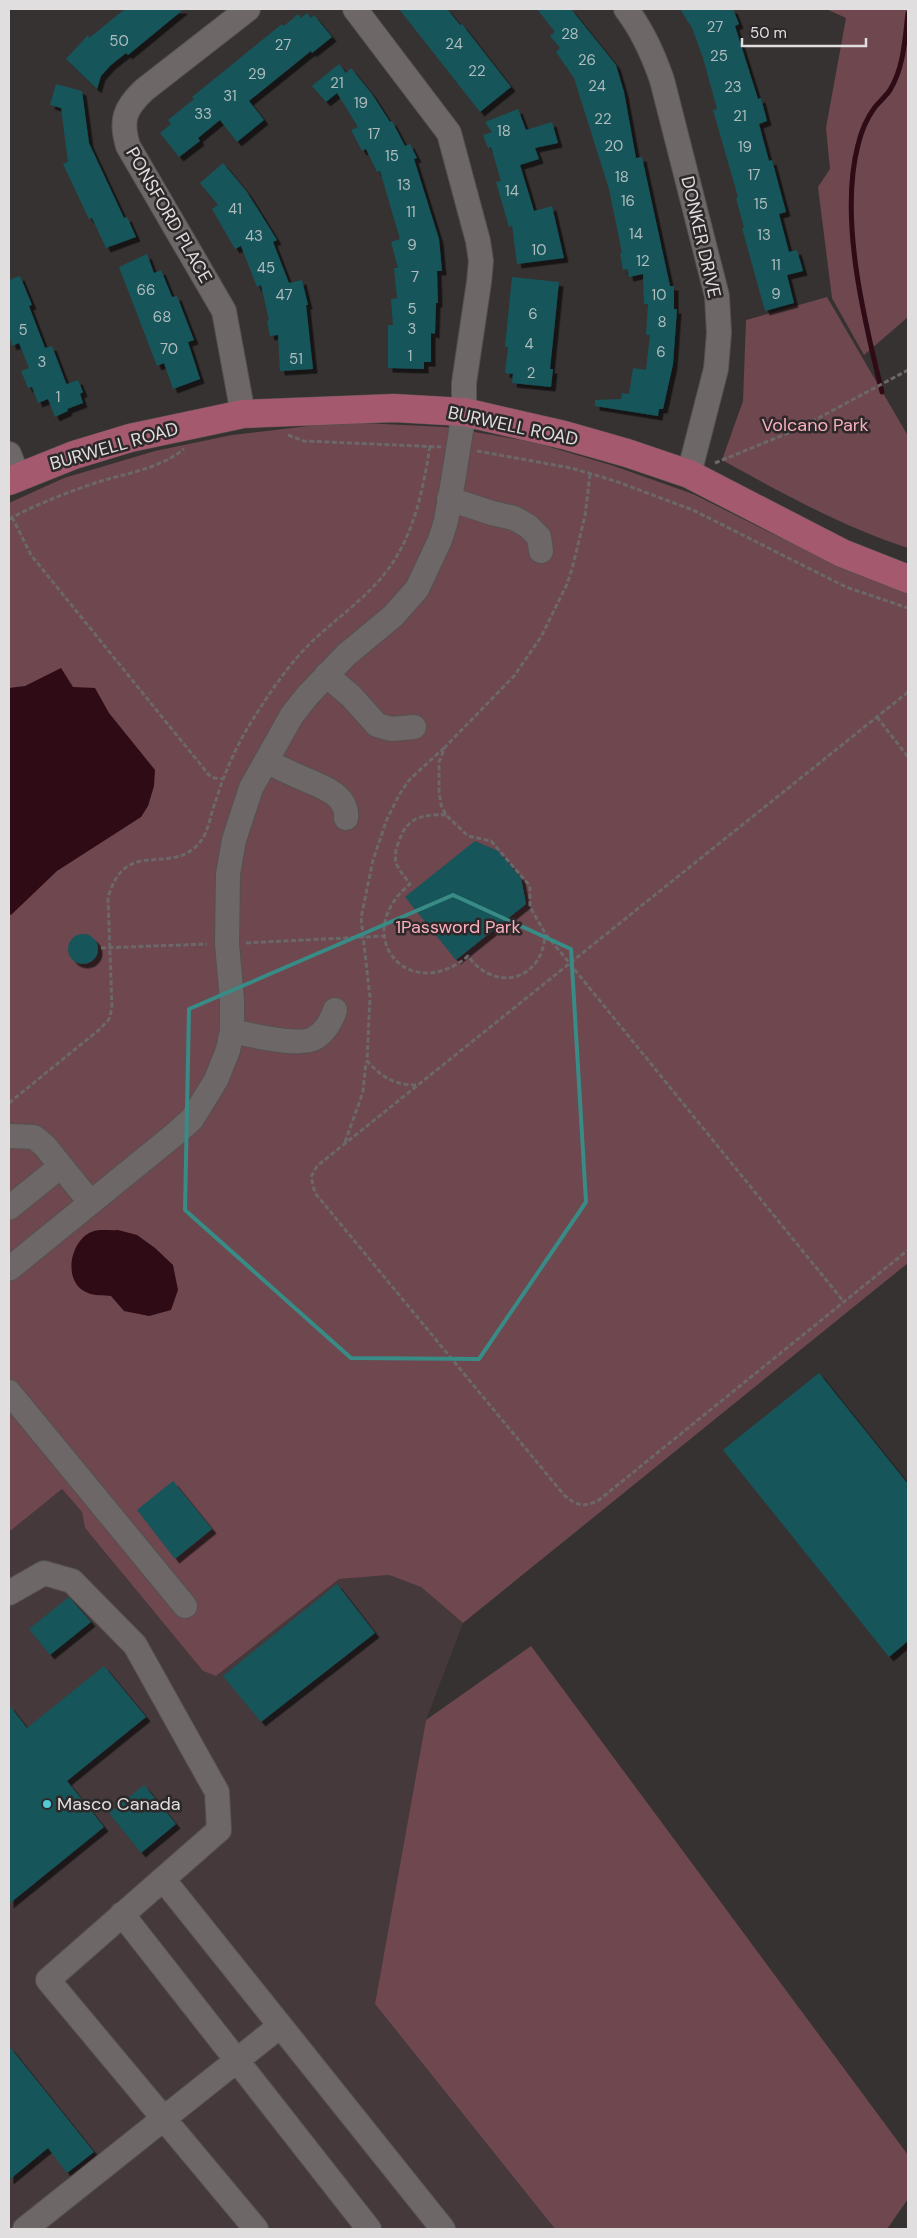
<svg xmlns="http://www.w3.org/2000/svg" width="917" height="2238" viewBox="0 0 917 2238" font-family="'DM Sans',sans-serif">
<defs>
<filter id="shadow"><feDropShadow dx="4.5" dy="4.5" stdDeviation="0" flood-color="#0009"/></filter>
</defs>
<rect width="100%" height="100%" fill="#373232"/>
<path fill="#45393b" d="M 62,1489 L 82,1512 L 85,1528 L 203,1671 L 216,1676 L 339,1579 L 389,1575 L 421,1587 L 463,1623 L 426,1720 L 375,2004 L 555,2229 L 9,2229 L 9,1532 Z"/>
<path fill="#6e474f" d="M 826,9 L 908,9 L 908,317 L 864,355 L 832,298 L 818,187 L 830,169 L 826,128 L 846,18 Z
M 827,297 L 908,436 L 908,548 C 843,527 782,493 722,460 L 743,401 L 746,320 Z
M 342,422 L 445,427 L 533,442 L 614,466 L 693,494 L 771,533 L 862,575 L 908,590 L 908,1263 L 463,1623 L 421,1587 L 389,1575 L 339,1579 L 216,1676 L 203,1671 L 85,1528 L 82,1512 L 62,1489 L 9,1532 L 9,503 L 64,478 L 155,451 L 232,435 Z
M 531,1646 L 908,2155 L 908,2199 L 887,2229 L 555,2229 L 375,2004 L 426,1720 Z"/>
<path fill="#2f0b15" d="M 61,668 L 73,687 L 95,688 L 109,713 L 155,770 L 154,786 L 148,806 L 141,817 L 57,871 L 11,915 L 9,912 L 9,688 L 25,686 Z
M 118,1230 L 137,1235 L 155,1248 L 173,1265 L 178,1290 L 171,1310 L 149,1316 L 124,1311 L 111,1296 C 104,1295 94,1296 88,1293 C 61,1283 70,1238 94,1231 C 101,1229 111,1231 118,1230 Z"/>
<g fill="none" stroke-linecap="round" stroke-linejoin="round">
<path stroke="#2f0b15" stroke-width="5" d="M 882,392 C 864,320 839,218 858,145 C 861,132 867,118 875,107 C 880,101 886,96 890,90 C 904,67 905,38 908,13"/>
</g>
<path fill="#17545a" filter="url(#shadow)" d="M 125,9 L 184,9 L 128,55 L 126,53 L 111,65 L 101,76 L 97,89 L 66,59 L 88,35 L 89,38 Z
M 399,9 L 447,9 L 460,25 L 462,24 L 511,87 L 480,112 Z
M 537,9 L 571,9 L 616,65 L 624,92 L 636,158 L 642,157 L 670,286 L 674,286 L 674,309 L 677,309 L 673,364 L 663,409 L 659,409 L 658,416 L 595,406 L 595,400 L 621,399 L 622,393 L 629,394 L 633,368 L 646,370 L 650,335 L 646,335 L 648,304 L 644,304 L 643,274 L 629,277 L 627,269 L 623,270 L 620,253 L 622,253 L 609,189 L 574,78 L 556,52 L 560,48 L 550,36 L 555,32 Z
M 680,9 L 733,9 L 739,24 L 735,26 L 758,99 L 761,98 L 767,121 L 759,124 L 769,161 L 772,160 L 786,212 L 779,214 L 789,252 L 797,250 L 803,271 L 787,275 L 794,303 L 765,311 L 742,228 L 744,228 L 736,198 L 738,197 L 713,110 L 717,109 L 703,58 L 692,28 Z
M 307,13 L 311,18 L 314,15 L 332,37 L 312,53 L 311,51 L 249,101 L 264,120 L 237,142 L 220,120 L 198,138 L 200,141 L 179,157 L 160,133 L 171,124 L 168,120 L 194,99 L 192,97 L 282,24 L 284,26 L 298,14 L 301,18 Z
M 339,64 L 346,73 L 351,68 L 372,94 L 390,122 L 392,121 L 405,146 L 410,144 L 417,158 L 414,159 L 439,239 L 442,271 L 437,271 L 438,303 L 436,303 L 435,334 L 431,333 L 431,362 L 424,362 L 424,369 L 388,368 L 388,325 L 393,325 L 391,299 L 397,298 L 394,268 L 398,268 L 391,242 L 400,239 L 380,171 L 377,172 L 366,149 L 362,151 L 351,130 L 358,127 L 337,93 L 326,102 L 312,86 Z
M 56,84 L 82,91 L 89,143 L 124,218 L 127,217 L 136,237 L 106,248 L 92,218 L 89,219 L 63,164 L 68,162 L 61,108 L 50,105 Z
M 518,109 L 526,130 L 552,122 L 558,143 L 535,148 L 539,159 L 520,165 L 534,211 L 552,206 L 564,258 L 517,264 L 512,226 L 509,227 L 496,182 L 501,181 L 491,147 L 488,148 L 483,135 L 492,132 L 485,122 Z
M 223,163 L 247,192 L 277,240 L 273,242 L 289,283 L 302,280 L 308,305 L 306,305 L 313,369 L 280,371 L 278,335 L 270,336 L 267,321 L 269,320 L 261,285 L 257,287 L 241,246 L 235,249 L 212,209 L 218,205 L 200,183 Z
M 147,254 L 154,273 L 161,270 L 172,297 L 177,296 L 194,340 L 188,342 L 200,379 L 173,389 L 164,363 L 157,366 L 119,267 Z
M 20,276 L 32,305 L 29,306 L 45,348 L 52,346 L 66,383 L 67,384 L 78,380 L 83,392 L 80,394 L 83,403 L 67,409 L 68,411 L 55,417 L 48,399 L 38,403 L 32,387 L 28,388 L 21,371 L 29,368 L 19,343 L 12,346 L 9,336 L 9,280 Z
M 512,277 L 559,282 L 550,369 L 553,369 L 551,387 L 512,383 L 513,374 L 505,373 L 508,347 L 505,347 Z
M 475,841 L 498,851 L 521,878 L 526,904 L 456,960 L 405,897 Z
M68 949a15 15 0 1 1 30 0a15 15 0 1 1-30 0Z
M 819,1373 L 908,1484 L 908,1641 L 889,1657 L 723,1450 Z
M 173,1481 L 212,1529 L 175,1559 L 137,1510 Z
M 337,1584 L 375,1633 L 261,1722 L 223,1676 Z
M 69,1597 L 91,1622 L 50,1655 L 29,1629 Z
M 104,1666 L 146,1717 L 67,1781 L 104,1827 L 9,1904 L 9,1705 L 27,1728 Z
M 144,1785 L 176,1824 L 141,1853 L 109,1813 Z
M 9,2046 L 94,2152 L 67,2173 L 48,2148 L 9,2180 Z"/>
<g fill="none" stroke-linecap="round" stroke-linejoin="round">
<g stroke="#555151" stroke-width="26">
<path id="minor" d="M 626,9 C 643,31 653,54 662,80 L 717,296 L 719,333 L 716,369 L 689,474
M 243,414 L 224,311 L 128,146 C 120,120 125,108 144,90 L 248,9
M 9,454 L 18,477
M 449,499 L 492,513 L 514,518 L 528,526 L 539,537 L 541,551
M 326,675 L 351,696 L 377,725 L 391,729 L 414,727
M 266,761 C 278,767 290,773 302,778 C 320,786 348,794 346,818
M 232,1031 C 250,1035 300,1047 315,1038 C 325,1032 332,1020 335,1010
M 9,1136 L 34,1137 L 45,1146 L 90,1202
M 9,1208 L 61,1166
M 9,1269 L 174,1135 L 192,1119 L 216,1080 L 228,1050 L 232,1031 L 232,1000 L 227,944 L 228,874 L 234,840 L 251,788 L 292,715 L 307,696 L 346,655 L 393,616 L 417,589 L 440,540 L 446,521 L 454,475 L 464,412 L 464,383 L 479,282 L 481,261 L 478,241 L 449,133 L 355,9
M 9,1392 L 185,1606
M 9,1593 L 44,1573 L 72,1581 L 135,1645 L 217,1792 L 219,1830 L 48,1980 L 256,2229
M 163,1879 L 443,2229
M 122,1914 L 369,2229
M 25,2229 L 280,2026"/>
</g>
<g stroke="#555151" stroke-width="29">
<path id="major" d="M 9,481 L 74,455 L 130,438 L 243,414 L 394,408 L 464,412 L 564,435 L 627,453 L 689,474 L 842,553 L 908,579"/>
</g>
<path stroke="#6c6768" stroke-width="3" stroke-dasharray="5 2.5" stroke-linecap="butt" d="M 288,435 L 304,441 L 441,447
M 477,451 L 571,468 L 615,481 L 693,510 L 846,587 L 908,608
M 715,463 L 798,429 L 908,370
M 590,474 L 585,516 L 572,569 L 567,584 L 541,637 L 514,676 L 445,747 L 439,762 L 439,791 L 441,805 L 446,815 L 468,836 L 491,841 L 530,886 L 530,907 L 545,933 L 844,1302
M 12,517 L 31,555 L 209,775 L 214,778 L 224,779
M 9,519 C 37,504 68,492 98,482 C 127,473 159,469 184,449
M 908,692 L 317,1166 L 311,1177 L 315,1193 L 564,1495 C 577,1506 584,1508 599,1500 L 908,1250
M 877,717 L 908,757
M 446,815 C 420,814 406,818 398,844 C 395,852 394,860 398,867 C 401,873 406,878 410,884 C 348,935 409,1006 468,956 C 495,993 543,981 545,934
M 246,943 L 384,936
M 101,948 L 207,944
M 416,1085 C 394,1085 382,1077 367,1061 L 370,997 L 361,918 L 373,860 L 387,819 L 399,795 L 410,779 L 444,748
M 9,1103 L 100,1029 L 109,1019 L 112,1008 L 108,898 C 125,835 172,878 200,842 C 209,831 210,816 215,803 C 223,777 235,748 250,724 C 270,692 291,660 319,635 C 348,609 378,589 398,554 C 417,521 424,483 430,446
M 345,1142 L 363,1092 L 366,1062"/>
<use href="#minor" stroke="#6d6768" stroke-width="24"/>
<use href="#major" stroke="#a5596e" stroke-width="28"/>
</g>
<path fill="none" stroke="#398b85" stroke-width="4" stroke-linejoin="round" d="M 453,895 L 571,949 L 586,1202 L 479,1359 L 351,1358 L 185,1210 L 189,1009 Z"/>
<circle fill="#52cbd9" stroke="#2d2829" stroke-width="2" cx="47" cy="1804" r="5"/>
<g text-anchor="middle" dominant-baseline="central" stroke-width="5" stroke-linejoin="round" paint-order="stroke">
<g font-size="15" fill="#aebcbe">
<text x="715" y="27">27</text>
<text x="570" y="34">28</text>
<text x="119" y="41">50</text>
<text x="454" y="44">24</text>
<text x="283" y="45">27</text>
<text x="719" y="56">25</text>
<text x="587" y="60">26</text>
<text x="477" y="71">22</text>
<text x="257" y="74">29</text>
<text x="337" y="83">21</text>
<text x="597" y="86">24</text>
<text x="733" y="87">23</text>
<text x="230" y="96">31</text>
<text x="361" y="103">19</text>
<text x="203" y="114">33</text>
<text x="740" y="116">21</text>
<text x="603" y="119">22</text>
<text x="504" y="131">18</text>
<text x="374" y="134">17</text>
<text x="614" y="146">20</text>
<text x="745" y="147">19</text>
<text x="392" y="156">15</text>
<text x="754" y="175">17</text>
<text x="622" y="177">18</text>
<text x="404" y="185">13</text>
<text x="512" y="191">14</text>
<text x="628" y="201">16</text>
<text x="761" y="204">15</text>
<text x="235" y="209">41</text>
<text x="411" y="212">11</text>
<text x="636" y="234">14</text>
<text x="764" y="235">13</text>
<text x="254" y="236">43</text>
<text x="412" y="245">9</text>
<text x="539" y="250">10</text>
<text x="643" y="261">12</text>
<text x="776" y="265">11</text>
<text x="266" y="268">45</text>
<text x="415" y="277">7</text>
<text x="146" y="290">66</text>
<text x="776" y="294">9</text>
<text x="284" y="295">47</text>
<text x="659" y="295">10</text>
<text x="412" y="309">5</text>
<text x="533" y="314">6</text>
<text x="162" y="317">68</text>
<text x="662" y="322">8</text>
<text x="412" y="329">3</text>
<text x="23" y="330">5</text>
<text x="529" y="344">4</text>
<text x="169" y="349">70</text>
<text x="661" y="352">6</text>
<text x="410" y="356">1</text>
<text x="296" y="359">51</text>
<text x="42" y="362">3</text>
<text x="531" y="373">2</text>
<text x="58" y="397">1</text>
</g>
<g font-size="18" fill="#e1dedf" stroke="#2d2829">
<text transform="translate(169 215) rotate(60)">PONSFORD PLACE</text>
<text transform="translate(701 237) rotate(77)">DONKER DRIVE</text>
<text transform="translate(513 426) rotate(12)">BURWELL ROAD</text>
<text transform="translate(114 446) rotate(-16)">BURWELL ROAD</text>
</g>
<g font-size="18" fill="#faaebe" stroke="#2d2829">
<text x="815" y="425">Volcano Park</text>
<text x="458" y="927">1Password Park</text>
</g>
<g font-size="18" fill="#e1dedf" stroke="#2d2829" text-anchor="start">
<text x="57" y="1804">Masco Canada</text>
</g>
</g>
<rect width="917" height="2238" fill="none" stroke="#e1dedf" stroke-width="20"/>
<path d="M742 38v8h124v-8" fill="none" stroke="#e1dedf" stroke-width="2.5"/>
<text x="750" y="38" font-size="15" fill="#e1dedf" stroke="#2d2829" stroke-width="4" paint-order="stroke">50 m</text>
</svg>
